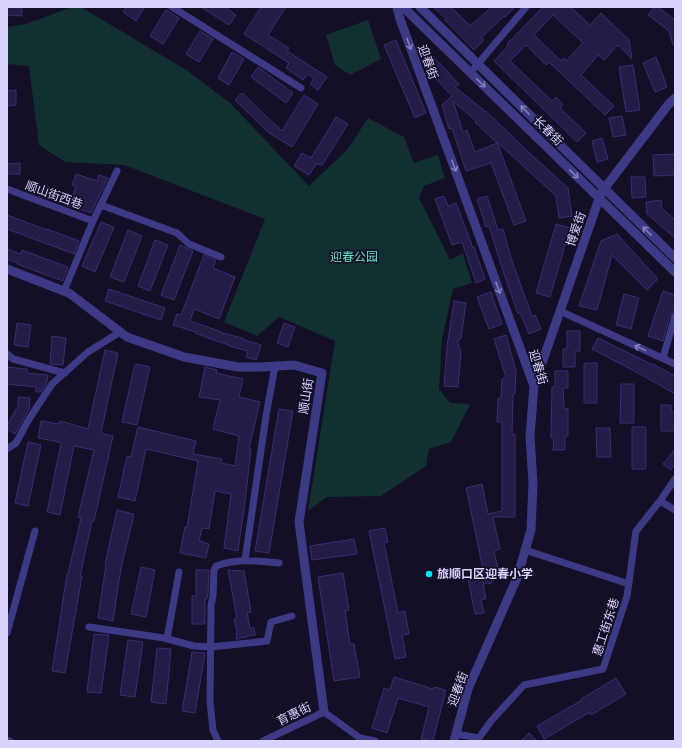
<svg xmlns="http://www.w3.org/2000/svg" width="682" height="748" viewBox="0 0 682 748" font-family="'Alegreya Sans','Noto Sans SC',sans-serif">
<rect width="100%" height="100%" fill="#130f26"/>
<path fill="#12302f" d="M 72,7 L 81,7 L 188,71 L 230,103 L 309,186 L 347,150 L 368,118 L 404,137 L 414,163 L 438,155 L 445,178 L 424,186 L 419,198 L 450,260 L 463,253 L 472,283 L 453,289 L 442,339 L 439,389 L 450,403 L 470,404 L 451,442 L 429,449 L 426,466 L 381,496 L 327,497 L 308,511 L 335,341 L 279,317 L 257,336 L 224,322 L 265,219 L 124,165 L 65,162 L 39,145 L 29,66 L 7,64 L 7,27 L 26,24 Z
M 368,20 L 381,59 L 350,75 L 335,65 L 326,35 Z"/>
<path fill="#241b47" stroke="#3b2d73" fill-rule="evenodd" d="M 7,7 L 22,7 L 22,16 L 7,15 Z
M 126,7 L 145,7 L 136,21 L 123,12 Z
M 201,7 L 225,7 L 236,15 L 229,25 Z
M 261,7 L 286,7 L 268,35 L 289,48 L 287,51 L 327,77 L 318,90 L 310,84 L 314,79 L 308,74 L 303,80 L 286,68 L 289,63 L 244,34 Z
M 433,7 L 451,7 L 470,26 L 492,7 L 515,7 L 505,17 L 504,16 L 481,38 L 484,40 L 474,50 L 445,20 L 446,19 Z
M 543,7 L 571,7 L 590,25 L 601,13 L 629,40 L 632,59 L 618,45 L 604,60 L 598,55 L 581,75 L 614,106 L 605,115 L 549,62 L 546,65 L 526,45 L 510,61 L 552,101 L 556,97 L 563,105 L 560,108 L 586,133 L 577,142 L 494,61 L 509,45 L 507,44 ZM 553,15 L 583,43 L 566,61 L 564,58 L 561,61 L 534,35 Z
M 654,7 L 658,7 L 675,20 L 675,45 L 673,45 L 669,31 L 648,15 Z
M 166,10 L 179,18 L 163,44 L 150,36 Z
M 200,31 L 213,39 L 199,62 L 186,54 Z
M 396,40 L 426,113 L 415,118 L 384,45 Z
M 232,52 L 244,59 L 229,85 L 218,78 Z
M 430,53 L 459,84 L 455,87 L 486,112 L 486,111 L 524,148 L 568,188 L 572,216 L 559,218 L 556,196 L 497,142 L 526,221 L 514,225 L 491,163 L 466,171 L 452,128 L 449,129 L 442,105 L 452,96 L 424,66 L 422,61 ZM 453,101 L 476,121 L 475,122 L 497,143 L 475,152 L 467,130 L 463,132 Z
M 656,57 L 667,87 L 655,92 L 643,63 Z
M 633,65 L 640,110 L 626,112 L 619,67 Z
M 258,67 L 293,93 L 286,103 L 251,77 Z
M 16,90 L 16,105 L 7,106 L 7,91 Z
M 242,93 L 282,131 L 304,95 L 318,104 L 292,147 L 269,133 L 235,100 Z
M 622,116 L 626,135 L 613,137 L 609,118 Z
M 336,117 L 348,124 L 322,165 L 316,164 L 309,175 L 294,166 L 302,153 L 311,158 Z
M 602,138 L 608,159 L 597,162 L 592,141 Z
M 675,154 L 675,175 L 654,176 L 653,155 Z
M 20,163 L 20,174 L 7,174 L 7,164 Z
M 76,174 L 97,181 L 99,175 L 108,178 L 91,213 L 79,209 L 79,210 L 69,206 L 76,186 L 72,185 Z
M 631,177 L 645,177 L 646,197 L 632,198 Z
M 444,196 L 448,206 L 456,203 L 473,248 L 474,247 L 485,279 L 476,283 L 462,242 L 452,245 L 435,199 Z
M 487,196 L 498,230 L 503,229 L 512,261 L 532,316 L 535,315 L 541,329 L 529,334 L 520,313 L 518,314 L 503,271 L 489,226 L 486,227 L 477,199 Z
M 661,200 L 662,208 L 675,220 L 675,238 L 647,214 L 646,202 Z
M 7,215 L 47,230 L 47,229 L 79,241 L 74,254 L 7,229 Z
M 101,222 L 114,227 L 95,272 L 82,266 Z
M 556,224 L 570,228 L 550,297 L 536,293 Z
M 128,230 L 142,236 L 124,282 L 110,277 Z
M 617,234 L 657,278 L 657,280 L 647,290 L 612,255 L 597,310 L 579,306 L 601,241 Z
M 155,240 L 168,245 L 150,291 L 138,286 Z
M 180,245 L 193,251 L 174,300 L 161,295 Z
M 7,249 L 21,254 L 22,250 L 68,267 L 63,281 L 17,264 L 18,263 L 7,259 Z
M 204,255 L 216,260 L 213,268 L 235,277 L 219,319 L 194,309 L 190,321 L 222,332 L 222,333 L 242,338 L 242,339 L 261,345 L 256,360 L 246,357 L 248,351 L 229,346 L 229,345 L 208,338 L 209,338 L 195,333 L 196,332 L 173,325 L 177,314 L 181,315 Z
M 109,289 L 165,308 L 161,320 L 105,301 Z
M 663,291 L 675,295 L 675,307 L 674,311 L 670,315 L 663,341 L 648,336 Z
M 491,292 L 502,324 L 489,329 L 477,297 Z
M 624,294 L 639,298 L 631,329 L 616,325 Z
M 454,301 L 466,303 L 461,339 L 457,341 L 461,352 L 458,387 L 444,386 L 447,347 Z
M 17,323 L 31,325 L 28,347 L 14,345 Z
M 284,323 L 295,327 L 288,347 L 277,343 Z
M 567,331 L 580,331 L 580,351 L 575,351 L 575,367 L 563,367 L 563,349 L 567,349 Z
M 506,335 L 516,371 L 515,394 L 513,394 L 512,434 L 515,434 L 515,517 L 493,517 L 500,549 L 494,551 L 499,573 L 492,583 L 483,584 L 486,599 L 481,600 L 484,613 L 475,614 L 468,578 L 474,577 L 473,571 L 483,569 L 466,488 L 482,484 L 488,514 L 502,511 L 502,422 L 497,422 L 498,398 L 501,398 L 502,379 L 506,377 L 494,339 Z
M 52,336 L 66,338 L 63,365 L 50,364 Z
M 598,338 L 653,365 L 653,364 L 675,376 L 675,394 L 642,375 L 592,349 Z
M 105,350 L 118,353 L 101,433 L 113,436 L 94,521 L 92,521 L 80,576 L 82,576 L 65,673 L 52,671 L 67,574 L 68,574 L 81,518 L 78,517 L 94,450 L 74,446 L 60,515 L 47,512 L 61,443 L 55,441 L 38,438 L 41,421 L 59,424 L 60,421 L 88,429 Z
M 585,363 L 597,363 L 597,403 L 584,403 L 584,365 Z
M 135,364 L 150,367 L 137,425 L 122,422 Z
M 7,367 L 27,369 L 27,373 L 48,375 L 47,382 L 41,392 L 36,392 L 36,387 L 7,384 Z
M 205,367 L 217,370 L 216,373 L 243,379 L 239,397 L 260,402 L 249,449 L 251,449 L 245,502 L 238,551 L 224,548 L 231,494 L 215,491 L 209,529 L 202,528 L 199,541 L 209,544 L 206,558 L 180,553 L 185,527 L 187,527 L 198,461 L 146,449 L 135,501 L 118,497 L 127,456 L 131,457 L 138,427 L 196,441 L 193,454 L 222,459 L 221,463 L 235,466 L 239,436 L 213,429 L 220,400 L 199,397 Z
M 555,371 L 568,371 L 568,388 L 563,388 L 564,408 L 568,409 L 568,436 L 565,436 L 565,450 L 553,450 L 554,438 L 551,438 L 552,387 L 555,387 Z
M 621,384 L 634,384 L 634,423 L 620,423 Z
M 18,397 L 30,398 L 29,409 L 15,434 L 7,429 L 7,425 L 18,406 Z
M 661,405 L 671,405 L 671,412 L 675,412 L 675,431 L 661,431 Z
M 279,409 L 293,411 L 269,553 L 255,551 Z
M 632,427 L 646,427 L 646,469 L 632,469 Z
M 596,428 L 610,428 L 611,457 L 597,457 Z
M 28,442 L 41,445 L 28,506 L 15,503 Z
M 675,449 L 675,464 L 671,470 L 663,464 Z
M 117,510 L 134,514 L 121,568 L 113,621 L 98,618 L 106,565 L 105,564 Z
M 385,528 L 388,542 L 384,543 L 398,613 L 405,611 L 409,634 L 402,635 L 406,657 L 395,659 L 369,531 Z
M 354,539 L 357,554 L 312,560 L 310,546 Z
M 141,567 L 155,570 L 146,617 L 131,614 Z
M 196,570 L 209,570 L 208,594 L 207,599 L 205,599 L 205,624 L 192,624 L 192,596 L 196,596 Z
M 228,570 L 244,571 L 251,612 L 247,613 L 250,628 L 254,628 L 255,635 L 248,636 L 245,638 L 242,637 L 239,639 L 236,639 L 237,632 L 234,619 L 237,618 Z
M 343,573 L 349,610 L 345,611 L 350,644 L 354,644 L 360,677 L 334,681 L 318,577 Z
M 94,634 L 109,635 L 101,693 L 87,692 Z
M 128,640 L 143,642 L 135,697 L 120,695 Z
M 157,648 L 171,649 L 166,704 L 151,702 Z
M 192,652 L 205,653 L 195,713 L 182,711 Z
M 394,677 L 433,689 L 434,687 L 446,690 L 433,741 L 421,739 L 429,707 L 398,698 L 387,733 L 372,728 L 384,688 L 390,690 Z
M 616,678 L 626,694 L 591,715 L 590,712 L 544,739 L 537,726 L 582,700 L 581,699 Z
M 529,733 L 537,741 L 521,741 Z"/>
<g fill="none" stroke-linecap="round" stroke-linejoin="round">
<path stroke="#3d3a85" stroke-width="7" d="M 172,7 L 301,88
M 471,72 L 526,7
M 7,189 L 93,221
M 101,205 L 177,233 L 189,244 L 221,257
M 64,291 L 93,221 L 117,171
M 560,311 L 675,364
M 7,354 L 13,359 L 65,373
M 663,358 L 675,316
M 7,449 L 16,443 L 29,419 L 52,384 L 88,352 L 120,332
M 660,501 L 675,510
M 525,550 L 629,584
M 245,560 L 266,416 L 275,366
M 89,627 L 164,638 L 194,646 L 211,647 L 267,641 L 271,622 L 292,616
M 7,633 L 35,531
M 167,639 L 179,572
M 456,734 L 479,738 L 491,721 L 524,685 L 603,669 L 627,596 L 636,531 L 660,501 L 675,479
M 7,740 L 10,741
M 218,741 L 213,730 L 210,702 L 211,606 L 213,595 L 214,570 L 216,566 C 237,558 258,561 279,563
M 263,741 L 324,712 L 360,738 L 375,741"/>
<path stroke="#3d3a85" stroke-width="9" d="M 397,7 L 400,19 L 534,386 L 530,436 L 533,483 L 531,530 L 517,578 L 468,689 L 454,741
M 403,7 L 675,272
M 420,7 L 675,258
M 7,269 L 69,293 L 127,337 L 184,357 L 238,367 L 261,367 L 294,365 L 322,373 L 299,522 L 324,712
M 534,386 L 601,193 L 668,105 L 675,98"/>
</g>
<defs><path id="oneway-shaft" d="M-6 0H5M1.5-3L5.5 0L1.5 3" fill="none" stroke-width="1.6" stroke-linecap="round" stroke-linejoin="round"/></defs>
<g stroke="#837fbc">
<use href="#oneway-shaft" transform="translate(409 44) rotate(70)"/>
<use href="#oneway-shaft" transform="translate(481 83) rotate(44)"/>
<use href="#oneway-shaft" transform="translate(525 110) rotate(-135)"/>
<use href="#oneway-shaft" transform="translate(454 166) rotate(70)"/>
<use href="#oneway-shaft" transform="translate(574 174) rotate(44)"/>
<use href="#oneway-shaft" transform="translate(647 231) rotate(-135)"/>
<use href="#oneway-shaft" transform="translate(498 288) rotate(70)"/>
<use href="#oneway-shaft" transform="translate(640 348) rotate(-155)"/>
</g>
<circle fill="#00e5ff" stroke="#130f26" stroke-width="1.5" cx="429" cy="574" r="4"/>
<g text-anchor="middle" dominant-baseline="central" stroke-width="3.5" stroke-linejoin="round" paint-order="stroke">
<g font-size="12" fill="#d9d4ff" stroke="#130f26">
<text transform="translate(428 62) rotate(70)">迎春街</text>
<text transform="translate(548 131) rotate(44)">长春街</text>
<text transform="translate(54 195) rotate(20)">顺山街西巷</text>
<text transform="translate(576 229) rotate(-71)">博爱街</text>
<text transform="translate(538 367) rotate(73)">迎春街</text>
<text transform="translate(306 396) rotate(-81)">顺山街</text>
<text transform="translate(606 627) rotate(-72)">惠工街东巷</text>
<text transform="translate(458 689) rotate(-70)">迎春街</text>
<text transform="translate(294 714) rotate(-26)">育惠街</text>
</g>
<g font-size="12" fill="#5fe0c0" stroke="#130f26">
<text x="354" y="257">迎春公园</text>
</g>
<g font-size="12" font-weight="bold" fill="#d9d4ff" stroke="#130f26" text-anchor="start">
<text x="437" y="574">旅顺口区迎春小学</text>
</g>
</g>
<rect width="682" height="748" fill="none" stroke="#d9d4ff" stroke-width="16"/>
</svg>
